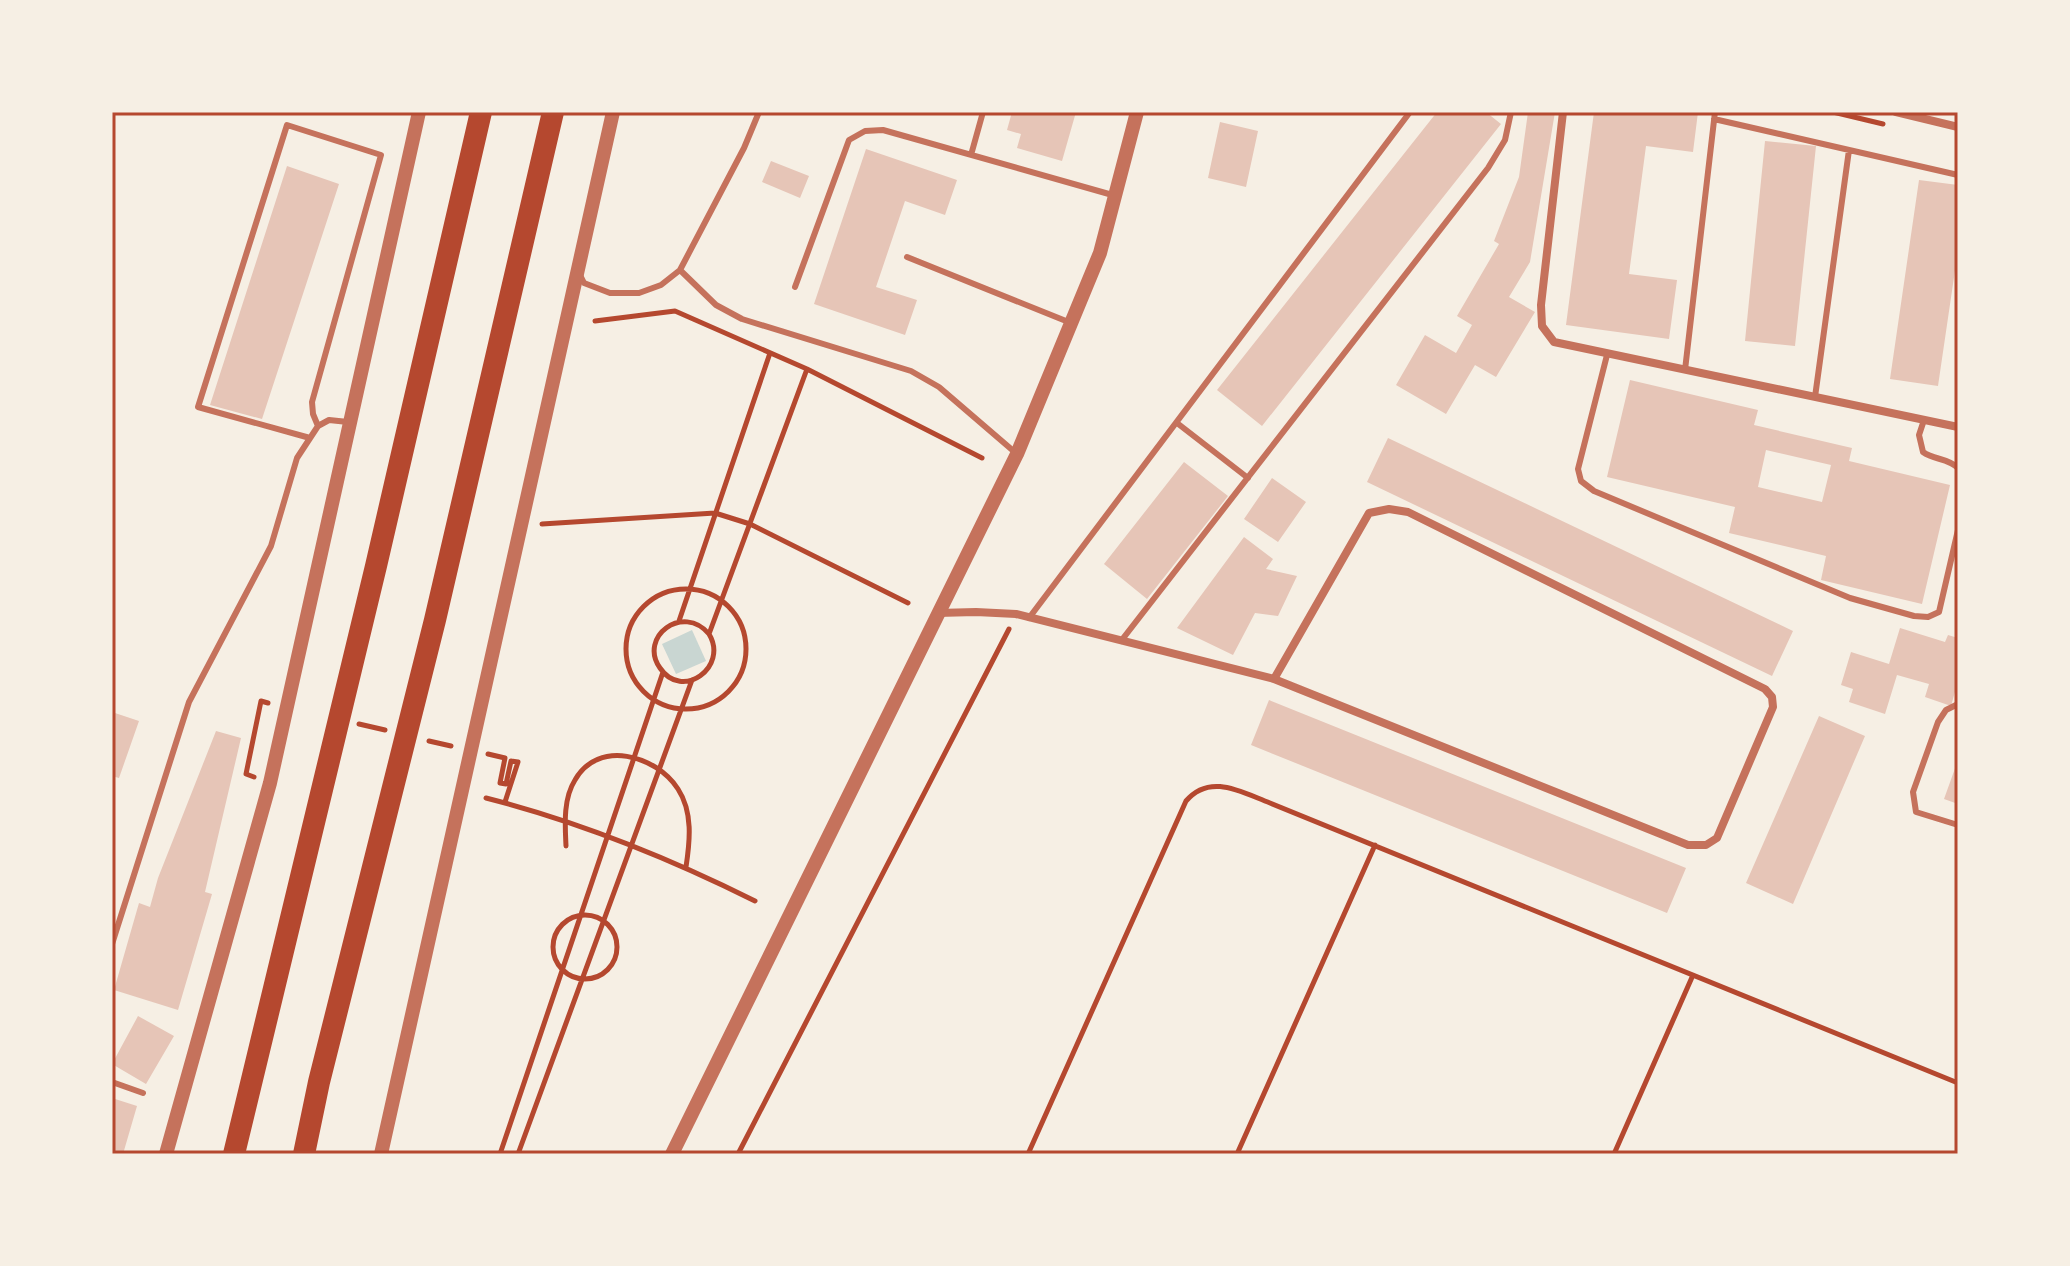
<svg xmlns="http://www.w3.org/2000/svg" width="2070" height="1266" viewBox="0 0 2070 1266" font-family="Montserrat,sans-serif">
<rect width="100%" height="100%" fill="#f6efe4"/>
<path fill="#c9d6d2" d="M 692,630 L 706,661 L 676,674 L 662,644 Z"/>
<path fill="#e6c5b7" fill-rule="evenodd" d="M 1012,112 L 1076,112 L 1062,161 L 1017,148 L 1021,134 L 1007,130 Z
M 1437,112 L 1486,112 L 1501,124 L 1262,426 L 1217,390 Z
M 1528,112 L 1555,112 L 1530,262 L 1509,297 L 1535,312 L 1496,377 L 1475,365 L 1446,414 L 1396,385 L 1425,335 L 1456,353 L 1472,325 L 1457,316 L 1499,244 L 1494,241 L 1519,177 Z
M 1594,112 L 1698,112 L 1693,152 L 1646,146 L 1629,274 L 1677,280 L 1669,339 L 1566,325 Z
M 1220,122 L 1258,131 L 1246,187 L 1208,178 Z
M 1765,141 L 1816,146 L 1795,346 L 1745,341 Z
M 866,149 L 957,180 L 945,215 L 905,201 L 876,287 L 917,300 L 905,335 L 814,304 Z
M 771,161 L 809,176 L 800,198 L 762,182 Z
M 287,166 L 339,184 L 262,419 L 210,405 Z
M 1919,180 L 1958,185 L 1958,250 L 1938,386 L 1890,379 Z
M 1630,380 L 1758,410 L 1754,425 L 1852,448 L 1849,461 L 1950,485 L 1922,604 L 1821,580 L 1826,556 L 1729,533 L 1735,507 L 1607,477 ZM 1766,450 L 1831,465 L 1822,502 L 1758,487 Z
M 1388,438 L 1793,631 L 1772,676 L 1367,482 Z
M 1184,462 L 1228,496 L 1147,599 L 1104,564 Z
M 1272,478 L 1306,502 L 1278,542 L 1244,519 Z
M 1244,537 L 1273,559 L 1266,569 L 1297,576 L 1278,616 L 1255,613 L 1233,655 L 1177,628 Z
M 1900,628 L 1945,642 L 1948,635 L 1958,638 L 1958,681 L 1951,706 L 1925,697 L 1929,684 L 1897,675 L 1885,714 L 1849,702 L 1853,689 L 1841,685 L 1851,652 L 1889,664 Z
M 1269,700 L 1686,868 L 1667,913 L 1251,745 Z
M 112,712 L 139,721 L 119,778 L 112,776 Z
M 1819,716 L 1865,736 L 1793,904 L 1746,883 Z
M 216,731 L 241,738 L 205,892 L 212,894 L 178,1010 L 114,990 L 139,903 L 150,907 L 158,878 Z
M 1958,760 L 1958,804 L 1944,799 Z
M 138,1016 L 174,1036 L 146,1084 L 112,1064 Z
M 112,1098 L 137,1106 L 123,1154 L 112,1154 Z"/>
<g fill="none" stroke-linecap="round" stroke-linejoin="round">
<path stroke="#b5482f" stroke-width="5" d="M 1833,112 L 1883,124
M 595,321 L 675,311 L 807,369 L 982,458
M 542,524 L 715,513 L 750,524 L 908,603
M626 649a60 60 0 1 1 120 0a60 60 0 1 1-120 0Z
M 679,621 L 770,353
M 709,634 C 683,603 638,637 660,668 C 682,701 729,667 709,634 L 807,369
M 359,724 L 385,730
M 429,741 L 451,746
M 488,754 L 505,758 L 500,783 L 506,784 L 511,761
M 254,777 L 246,774 L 261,701 L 268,703
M 486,798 C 580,822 669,858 755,901
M 505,802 L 518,762 L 511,761
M 566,846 C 565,825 563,799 575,780 C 598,739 656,755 678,789 C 693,812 690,841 686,867
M553 947a32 32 0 1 1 64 0a32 32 0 1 1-64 0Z
M 500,1154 L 663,672
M 518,1154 L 692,680
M 738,1154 L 1009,629
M 1028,1154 L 1186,801 C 1210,773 1241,792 1270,803 L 1958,1083
M 1237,1154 L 1375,845
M 1614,1154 L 1693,975"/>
<path stroke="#c5725c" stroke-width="6" d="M 1714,119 L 1958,175
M 971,155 L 983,112
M 907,257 L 1071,323
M 680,270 L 716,305 L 742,319 L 911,371 L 939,387 L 1017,454
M 579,273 L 584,283 L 610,293 L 639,293 L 661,285 L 680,270 L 744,148 L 759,112
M 795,287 L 849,140 L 865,131 L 883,130 L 1116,196
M 1607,355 L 1578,469 L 1581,481 L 1594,491 L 1850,598 L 1914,616 L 1928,617 L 1939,612 L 1958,530
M 1685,370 L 1715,112
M 1815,397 L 1849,150
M 1924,420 L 1919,435 L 1923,452 C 1934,460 1948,458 1958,468
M 1177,423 L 1248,478
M 310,438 L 198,407 L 287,125 L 381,155 L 312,402 L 313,414 L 318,426
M 1029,618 L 1410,112
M 1121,641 L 1488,168 L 1505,140 L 1511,112
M 1958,704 L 1946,710 L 1938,722 L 1913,792 L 1916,812 L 1958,825
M 112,944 L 189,702 L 271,546 L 297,458 L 318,426 L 329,420 L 348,422
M 112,1082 L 143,1093"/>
<path stroke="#c5725c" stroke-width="8" d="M 1563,112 L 1541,305 L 1542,326 L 1554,342 L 1958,427
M 1896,112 L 1958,127
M 937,613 L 976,612 L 1016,614 L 1274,679 L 1688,845 L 1706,845 L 1717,838 L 1773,707 L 1772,697 L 1765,689 L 1408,512 L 1389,509 L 1369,513 L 1274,679"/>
<path stroke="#c5725c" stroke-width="14" d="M 166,1154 L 270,783 L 419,112
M 381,1154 L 613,112
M 672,1154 L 1017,454 L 1100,253 L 1137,112"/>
<path stroke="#b5482f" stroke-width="22" d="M 234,1154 L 376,566 L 481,112
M 304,1154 L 319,1082 L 435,620 L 553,112"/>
</g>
<rect width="2070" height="1266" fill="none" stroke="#f6efe4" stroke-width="228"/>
<rect x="114" y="114" width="1842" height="1038" fill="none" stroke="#b5482f" stroke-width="3"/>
</svg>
